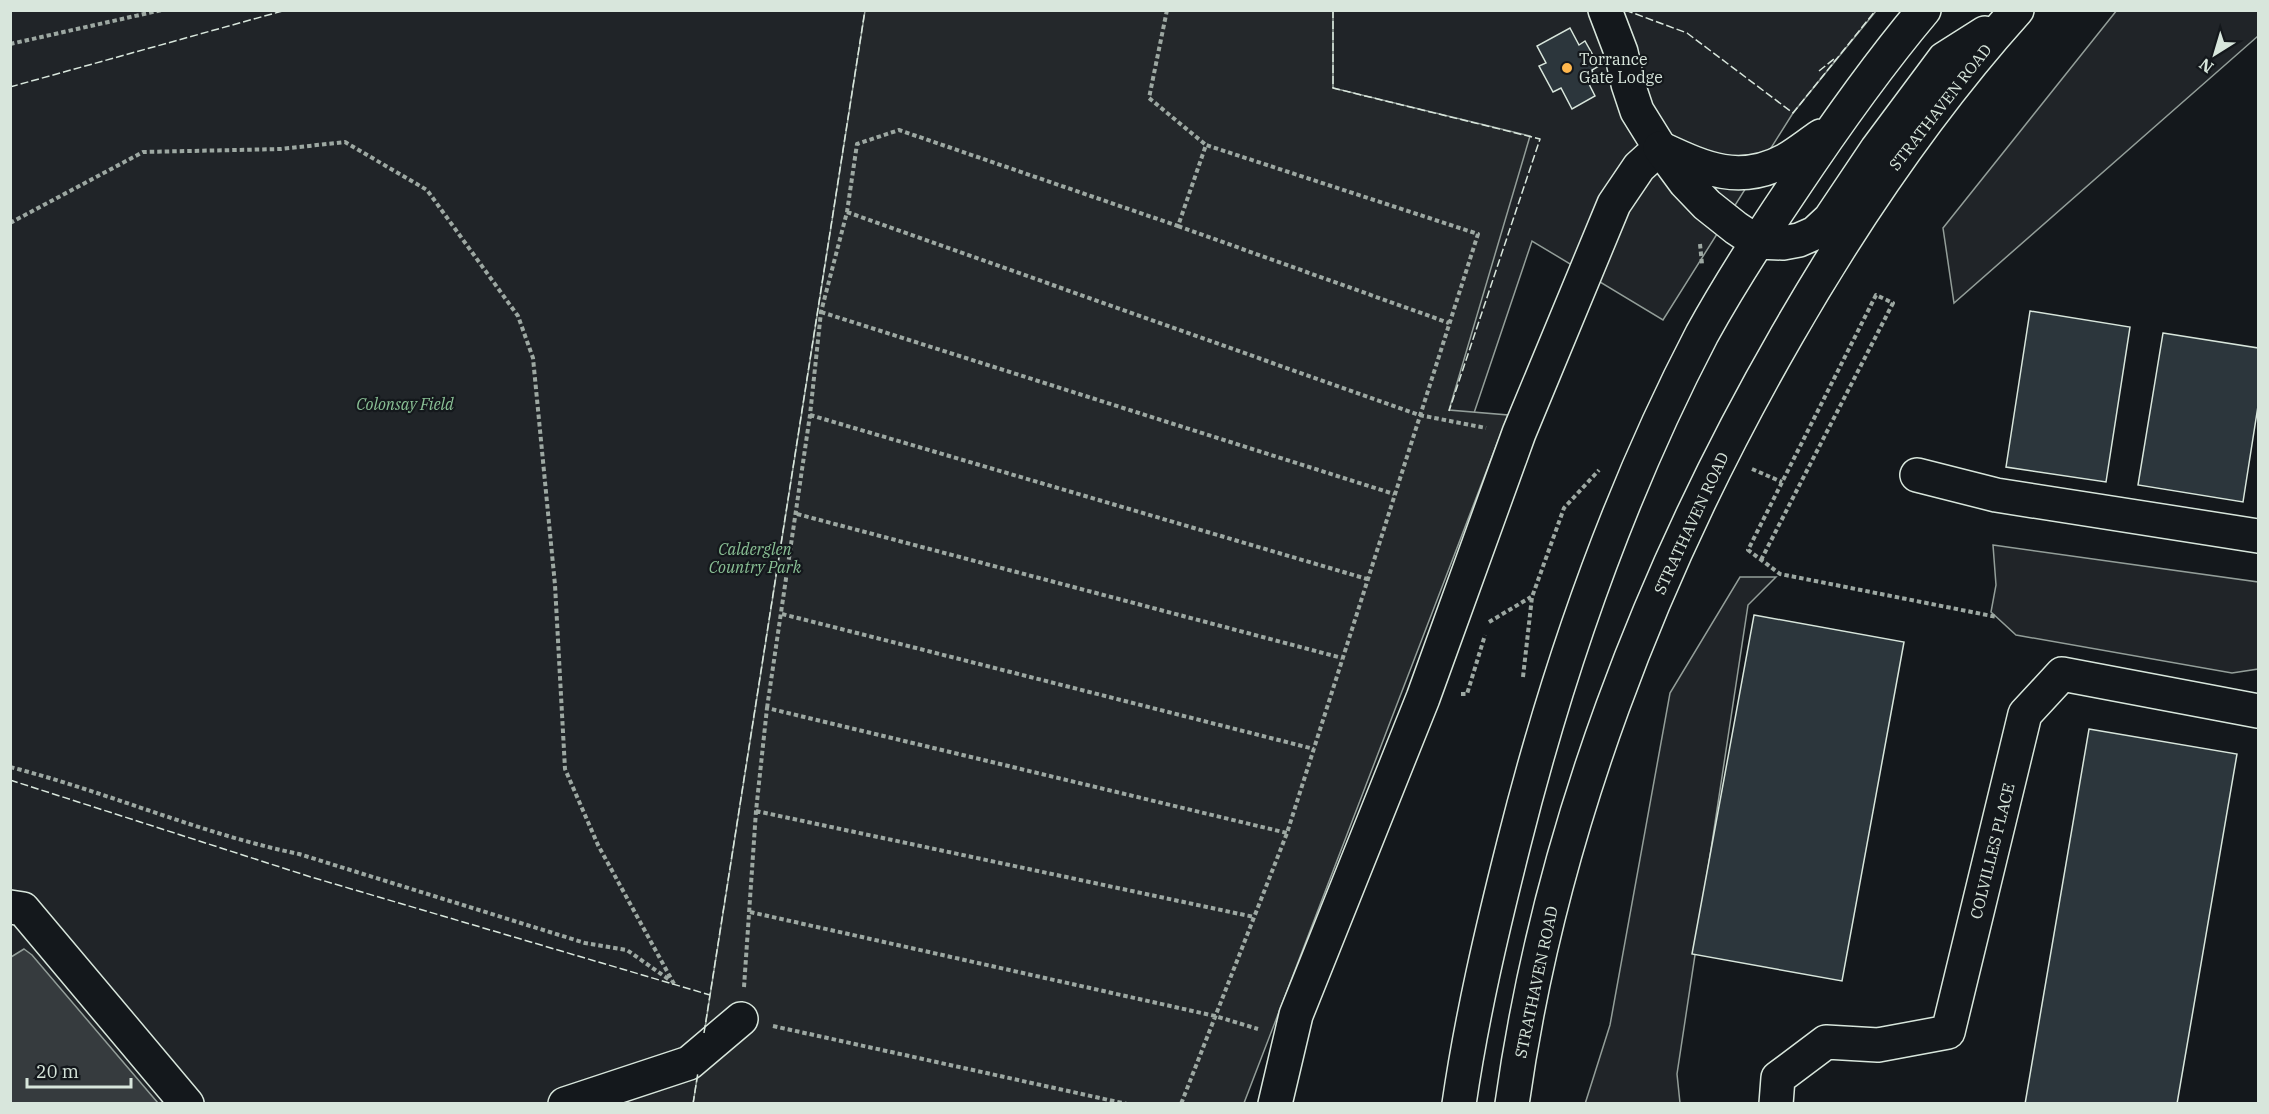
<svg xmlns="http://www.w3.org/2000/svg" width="2269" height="1114" viewBox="0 0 2269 1114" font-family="'IBM Plex Serif',serif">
<rect width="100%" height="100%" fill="#14181c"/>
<path fill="#202428" stroke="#939e99" stroke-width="1.5" d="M 2117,10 L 2258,11 L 2258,36 L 1954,303 L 1943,228 Z
M 10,11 L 1876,11 L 1793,113 L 1663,320 L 1532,241 L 1241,1104 L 11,1103 Z
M 1993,545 L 2258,582 L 2258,669 L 2232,673 L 2016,635 L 1991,612 L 1996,585 Z
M 1740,577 L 1776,577 L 1748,605 L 1677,1074 L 1680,1103 L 1585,1104 L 1610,1025 L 1670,693 Z"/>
<path fill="#24282b" stroke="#939e99" stroke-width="1.5" d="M 865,11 L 1333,11 L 1333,88 L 1530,136 L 1449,410 L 1508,415 L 1244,1103 L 693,1104 Z"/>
<path fill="#363b3e" stroke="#939e99" stroke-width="1.5" d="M 24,949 L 32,955 L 158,1103 L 11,1103 L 11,957 Z"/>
<path fill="#2c363c" stroke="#d8e6dc" stroke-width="1.5" d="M 1570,28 L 1579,45 L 1585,41 L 1599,66 L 1592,70 L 1594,77 L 1588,82 L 1595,96 L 1572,109 L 1561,88 L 1553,92 L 1539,66 L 1546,63 L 1537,46 Z
M 2030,311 L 2130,327 L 2106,482 L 2006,467 Z
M 2163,333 L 2258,348 L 2258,406 L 2243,502 L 2138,485 Z
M 1754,615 L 1904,642 L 1842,981 L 1692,954 Z
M 2089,729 L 2237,754 L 2177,1104 L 2025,1104 Z"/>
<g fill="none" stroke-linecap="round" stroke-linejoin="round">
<g stroke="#d8e6dc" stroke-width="36">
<path id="minor" d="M 1917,475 L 1996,495 L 2258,536
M 10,907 L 23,909 L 187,1104
M 565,1104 L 689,1063 L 741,1019
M 1275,1104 L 1296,1015 L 1423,698 L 1519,433 L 1614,204 L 1639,167 L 1660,148 L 1637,111 L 1628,84 L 1621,52 L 1605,10
M 1776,1104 L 1778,1078 L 1826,1042 L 1878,1045 L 1948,1032 L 2025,714 L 2062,674 L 2258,711"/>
</g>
<g stroke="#d8e6dc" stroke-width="36">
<path id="major" d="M 1660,148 L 1685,182 L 1707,205 L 1736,228 L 1757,242 L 1783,243 L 1799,240 L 1815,233 L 1830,219 L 1877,149 L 1944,59 L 1985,33
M 1662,149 C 1705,169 1740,185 1786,160 C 1798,153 1809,144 1821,136
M 1459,1104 C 1472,1015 1492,930 1514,843 C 1558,668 1618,495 1702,334 C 1729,285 1760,237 1791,191 C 1833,128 1875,68 1924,10
M 1512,1104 C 1550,833 1651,571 1787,335 C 1853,220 1928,109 2017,10"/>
</g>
<path stroke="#9da8a2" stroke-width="4" stroke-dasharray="4.5 3" stroke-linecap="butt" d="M 1167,10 L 1149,98 L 1206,145
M 10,44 L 162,10
M 847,212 L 1419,415 L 1486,428
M 10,223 L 143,152 L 281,149 L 345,142 L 427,190 L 518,316 L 533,358 L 555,585 L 565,769 L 598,845 L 674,984
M 1178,226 L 1449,323
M 1700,244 L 1702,264
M 821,312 L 1394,494
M 810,415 L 1367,579
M 1752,469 L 1782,482
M 797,514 L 1342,658
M 1761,560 L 1893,303 L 1876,295 L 1748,550 L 1780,574 L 1997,617
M 782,614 L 1314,749
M 1489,622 L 1531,597
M 1523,677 L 1532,597 L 1564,508 L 1599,470
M 1461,694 L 1467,694 L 1485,635
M 767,708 L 810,415 L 821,312 L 847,212 L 857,144 L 899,130 L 1178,226 L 1206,145 L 1478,234 L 1287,833 L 1181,1104
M 10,767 C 108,792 201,834 299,854 L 585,943 L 627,950 L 671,981
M 756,811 L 1254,917
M 750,912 L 1215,1016 L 1258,1029
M 744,987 L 756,811 L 767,708 L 1287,833
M 773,1026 L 1127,1104"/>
<use href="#minor" stroke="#14181c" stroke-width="33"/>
<use href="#major" stroke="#14181c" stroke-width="33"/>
<path stroke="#d8e6dc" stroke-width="1.5" stroke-dasharray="8 3" stroke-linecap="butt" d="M 1333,10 L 1333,88 L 1540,139 L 1449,411
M 1625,10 L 1687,33 L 1793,113 L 1876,10
M 1819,71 L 1834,59
M 10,87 L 286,10
M 10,780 L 311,877 L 710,995
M 704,1033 L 865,10
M 693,1104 L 698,1072"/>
</g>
<circle fill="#ffb74d" stroke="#14181c" stroke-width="2" cx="1567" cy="68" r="6"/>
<g text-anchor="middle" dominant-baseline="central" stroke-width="4.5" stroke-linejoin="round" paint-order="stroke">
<g font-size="16" fill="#d8e6dc" stroke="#14181c" text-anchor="start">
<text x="1579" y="59">Torrance<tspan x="1579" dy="18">Gate Lodge</tspan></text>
</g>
<g font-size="16" fill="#d8e6dc" stroke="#14181c">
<text transform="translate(1940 107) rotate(-52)">STRATHAVEN ROAD</text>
<text transform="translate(1691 523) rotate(-65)">STRATHAVEN ROAD</text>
<text transform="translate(1992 851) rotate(-76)">COLVILLES PLACE</text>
<text transform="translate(1536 982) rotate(-78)">STRATHAVEN ROAD</text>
</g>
<g font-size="16" font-style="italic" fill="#8ac095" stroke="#14181c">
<text x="405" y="404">Colonsay Field</text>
<text x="755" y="549">Calderglen<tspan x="755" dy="18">Country Park</tspan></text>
</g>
</g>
<rect width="2269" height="1114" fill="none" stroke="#d8e6dc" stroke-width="24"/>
<g transform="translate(2215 54) rotate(217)" stroke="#14181c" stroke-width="4.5" paint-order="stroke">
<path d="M0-4.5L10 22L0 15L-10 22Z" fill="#d8e6dc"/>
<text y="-9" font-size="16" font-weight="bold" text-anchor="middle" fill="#d8e6dc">N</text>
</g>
<path d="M27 1078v9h104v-9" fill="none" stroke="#d8e6dc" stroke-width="3"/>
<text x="36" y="1078" font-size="18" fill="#d8e6dc" stroke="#14181c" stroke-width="4.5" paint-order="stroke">20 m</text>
</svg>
